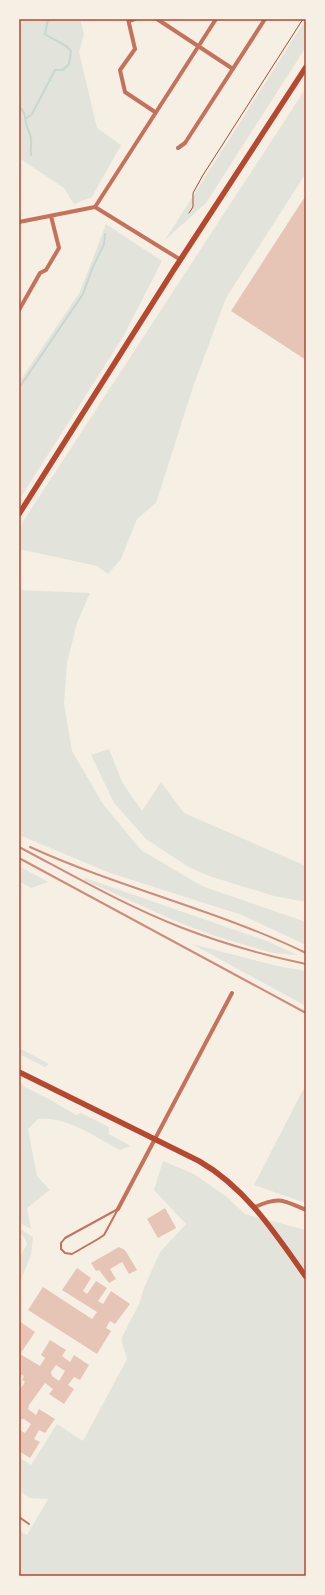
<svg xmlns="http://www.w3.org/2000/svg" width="325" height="1595" viewBox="0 0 325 1595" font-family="'Roboto Condensed',sans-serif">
<rect width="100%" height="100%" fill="#f6efe4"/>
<path fill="#e2e4dc" d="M 19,19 L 80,19 L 84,34 L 79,52 L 97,128 L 121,145 L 92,197 L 74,204 L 64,188 L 19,158 Z
M 306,19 L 306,47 L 206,203 L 165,240 Z
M 306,88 L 306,173 L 226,298 L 193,387 L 156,503 L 137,519 L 121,559 L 108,574 L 97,566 L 19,549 L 20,526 Z
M 106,224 L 162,261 L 123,337 L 19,500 L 19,462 L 22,462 L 19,460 L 19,382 L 80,292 Z
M 19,590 L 90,593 L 77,623 L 67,663 L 64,703 L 72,751 L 103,804 L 141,850 L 202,886 L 306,922 L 306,945 L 242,915 L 110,873 L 19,835 Z
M 109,749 L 122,782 L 142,811 L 161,782 L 184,813 L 306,866 L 306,902 L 274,896 L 212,877 L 190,868 L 146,839 L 114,803 L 91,755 Z
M 19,866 L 48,882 L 31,888 L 19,881 Z
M 85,878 L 267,941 L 297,955 L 273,953 L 218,937 L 180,923 L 84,880 Z
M 192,944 L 277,966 L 306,971 L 306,1006 Z
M 19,1048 L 49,1064 L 45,1067 L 19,1054 Z
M 19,1084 L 49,1099 L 76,1115 L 81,1113 L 109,1127 L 109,1134 L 131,1146 L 120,1150 C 95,1137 67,1116 38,1119 L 28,1129 L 37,1176 L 50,1190 L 27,1208 L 31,1229 L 19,1222 Z
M 306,1084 L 306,1203 L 254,1185 Z
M 163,1161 L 194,1174 L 227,1197 L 245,1214 L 306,1230 L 306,1576 L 19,1576 L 19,1530 L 27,1535 L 48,1499 L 30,1498 L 19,1491 L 19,1457 L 31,1465 L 57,1424 L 83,1441 L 127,1359 L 121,1339 L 139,1304 L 144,1288 L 160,1252 L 186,1224 L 154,1190 Z
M 19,1228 L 33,1237 L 31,1255 L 19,1284 L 19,1259 L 27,1244 L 24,1237 L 19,1233 Z"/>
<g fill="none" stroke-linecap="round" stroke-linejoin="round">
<path stroke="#c9d6d2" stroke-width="2" d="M 19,106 C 25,112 25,116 26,123 C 27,129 31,134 31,139 C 32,145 30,149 31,155
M 27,118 L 32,114 L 55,70 L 63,70 L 69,64 L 71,51 C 64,42 54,41 45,34 L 48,19
M 19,388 L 83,294 L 92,269 L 104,244 L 105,234"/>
</g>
<path fill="#e6c5b7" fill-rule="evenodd" d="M 306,195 L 306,360 L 231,311 Z
M 165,1208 L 176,1228 L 158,1238 L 147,1219 Z
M 119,1247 L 125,1250 L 137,1270 L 129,1274 L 122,1262 L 110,1269 L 116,1279 L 109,1283 L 99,1270 L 96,1271 L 91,1263 Z
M 77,1268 L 91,1278 L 83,1291 L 87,1294 L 96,1281 L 107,1288 L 98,1301 L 103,1304 L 111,1291 L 130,1304 L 115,1324 L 110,1321 L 106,1328 L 111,1331 L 97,1354 L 28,1310 L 43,1287 L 92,1319 L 97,1312 L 62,1290 Z
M 19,1321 L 35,1332 L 20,1354 L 40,1366 L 45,1358 L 41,1355 L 50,1340 L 66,1350 L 62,1356 L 70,1362 L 74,1355 L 89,1365 L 80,1380 L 74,1377 L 68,1385 L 74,1389 L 64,1404 L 49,1394 L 53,1389 L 45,1383 L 29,1405 L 28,1409 L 36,1415 L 39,1409 L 55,1419 L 45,1433 L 39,1430 L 34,1439 L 40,1442 L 30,1458 L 19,1451 L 19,1430 L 25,1433 L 31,1424 L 24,1419 L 19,1419 L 19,1391 L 25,1382 L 22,1380 L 24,1376 L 19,1373 ZM 56,1365 L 65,1371 L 59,1381 L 52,1376 L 51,1372 Z"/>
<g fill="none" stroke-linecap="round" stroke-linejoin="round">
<path stroke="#b5482f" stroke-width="1" d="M 189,213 L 193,207 L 193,193 L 203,175 L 303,19"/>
<path stroke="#c5725c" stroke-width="2" d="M 118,1209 L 104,1235 L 98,1239 L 72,1254 L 65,1253 L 61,1249 L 61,1243 L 65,1238 Z
M 19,1517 L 29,1524"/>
<path stroke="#c5725c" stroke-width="4" d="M 128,19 L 135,49 L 120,70 L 125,92 L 155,112
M 157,19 L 233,69
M 129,21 L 135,19
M 178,148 L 185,143 L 265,19
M 95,207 L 216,19
M 19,222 L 95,207 L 181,260
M 19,310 L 40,273 L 46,270 L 59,248 L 51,216
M 255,1207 C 279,1196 283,1200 306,1210
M 118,1209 L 232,993"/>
<path stroke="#b5482f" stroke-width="5.5" d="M 19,514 L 173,271 L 306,67
M 19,1072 L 199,1161 C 246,1188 275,1233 306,1277"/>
<path stroke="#cf8b77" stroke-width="2" d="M 19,847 C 72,875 124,905 180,927 C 221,943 263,955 306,964
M 30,847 C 120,888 217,910 306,953
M 19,858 L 306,1013"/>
</g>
<rect width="325" height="1595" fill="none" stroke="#f6efe4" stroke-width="40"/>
<rect x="20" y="20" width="285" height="1555" fill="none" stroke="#b5482f" stroke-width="1.5"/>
</svg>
